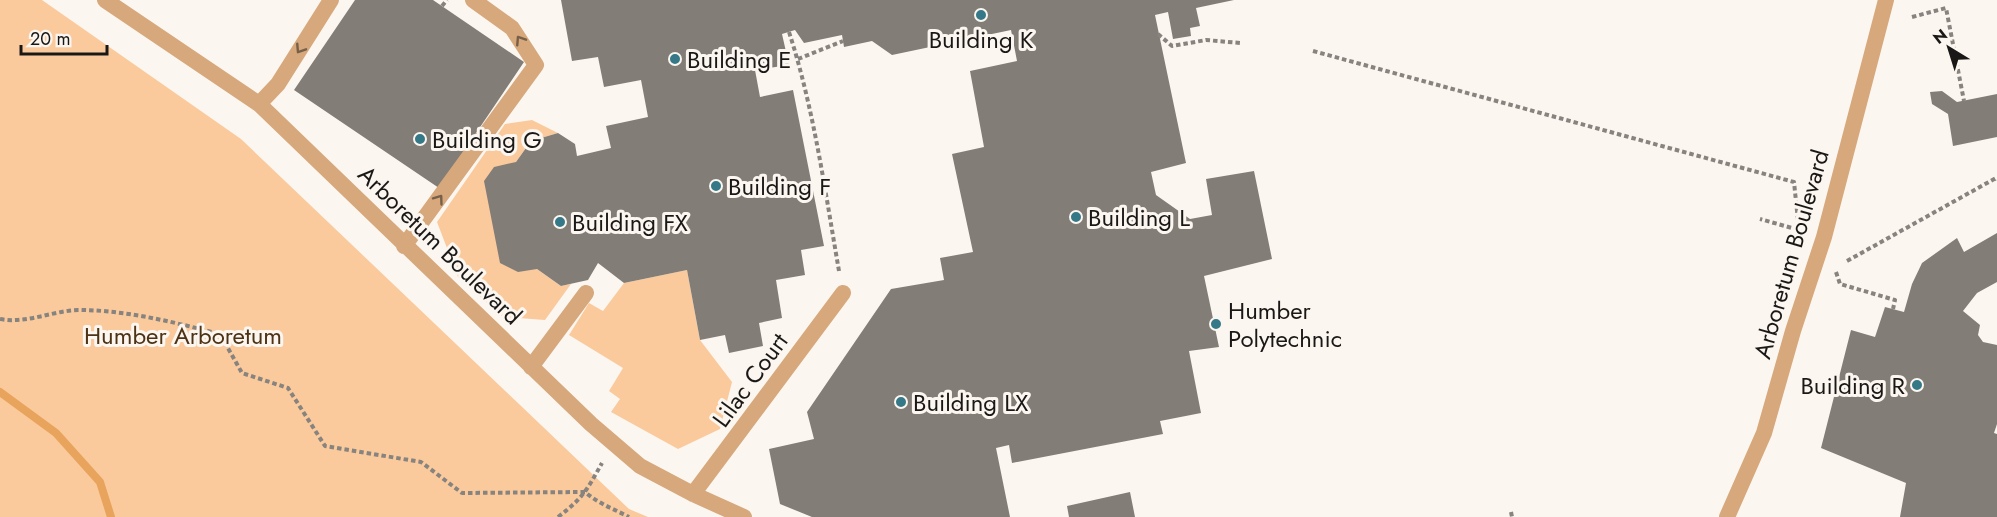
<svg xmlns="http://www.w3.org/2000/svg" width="1997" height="517" viewBox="0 0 1997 517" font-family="Jost,sans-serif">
<rect width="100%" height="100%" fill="#fcf6f0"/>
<path fill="#faca9c" d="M 0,0 L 42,0 L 241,139 L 629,509 L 648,517 L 0,517 Z
M 532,120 L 558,133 L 531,141 L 516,162 L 537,269 L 561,286 L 571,284 L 545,320 L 503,317 L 458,277 L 437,222 L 505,124 Z
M 687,270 L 700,340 L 732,382 L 720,429 L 678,449 L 611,412 L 620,399 L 609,391 L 623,368 L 569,335 L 589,303 L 603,311 L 624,283 Z"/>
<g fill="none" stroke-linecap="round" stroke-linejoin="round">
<path stroke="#e8a45d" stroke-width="8" d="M 0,392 L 56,433 L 100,482 L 111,517"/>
</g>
<path fill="#837d78" d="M 355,0 L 433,0 L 524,62 L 439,188 L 294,90 Z
M 561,0 L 1234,0 L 1196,8 L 1200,26 L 1190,28 L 1191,36 L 1173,39 L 1168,12 L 1155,15 L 1186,163 L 1151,172 L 1156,195 L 1190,219 L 1212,215 L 1206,179 L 1254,171 L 1272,259 L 1204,276 L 1219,347 L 1189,351 L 1201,413 L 1160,421 L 1163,434 L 1012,463 L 1009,445 L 996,448 L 1010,517 L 812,517 L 780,504 L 769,449 L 814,439 L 807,412 L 891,289 L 944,280 L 940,258 L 973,252 L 952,154 L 984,147 L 970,71 L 1017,61 L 1011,30 L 892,55 L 872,41 L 844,47 L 842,35 L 804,43 L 795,30 L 782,34 L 789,65 L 755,70 L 760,97 L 793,90 L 824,246 L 801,250 L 805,275 L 776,280 L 782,318 L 759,323 L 763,346 L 729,353 L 725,335 L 700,340 L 687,270 L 624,283 L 598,263 L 588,280 L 561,286 L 537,269 L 518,272 L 500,263 L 484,181 L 494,167 L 516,162 L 531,141 L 558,133 L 575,144 L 577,156 L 611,148 L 606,126 L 648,117 L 641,80 L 604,87 L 598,57 L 572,61 Z
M 1942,91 L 1957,102 L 1997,94 L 1997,137 L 1953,146 L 1948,114 L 1932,104 L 1930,92 Z
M 1997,233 L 1997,282 L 1977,293 L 1963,311 L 1980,325 L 1978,335 L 1983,342 L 1997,345 L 1997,424 L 1994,433 L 1997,434 L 1997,517 L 1900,517 L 1906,483 L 1821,448 L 1851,330 L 1875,337 L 1885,307 L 1904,312 L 1912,284 L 1922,263 L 1957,238 L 1964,252 Z
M 1130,492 L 1135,517 L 1069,517 L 1067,506 Z"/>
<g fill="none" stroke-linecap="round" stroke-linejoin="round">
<path stroke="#87837f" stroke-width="4" stroke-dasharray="4.5 3" stroke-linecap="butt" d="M 442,6 L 447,0
M 1912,17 L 1946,8 L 1964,101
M 789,32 C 814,109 825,191 839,271
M 1158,34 L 1172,46 L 1206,40 L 1240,43
M 1313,51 L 1794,182 L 1799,230 L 1760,219
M 798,59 L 843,41
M 1847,261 L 1996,178 L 1997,180
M 1836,272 L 1840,284 L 1895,300 L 1893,309
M 0,319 C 26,324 52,311 78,310 C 126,310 173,322 220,334 L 242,373 L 288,388 L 325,446 L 421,462 L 462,493 L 585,492 C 599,504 614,509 629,517
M 1511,512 L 1512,517
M 558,517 C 583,498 587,490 602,463"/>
<path stroke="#d6a87b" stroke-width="16" d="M 105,0 L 259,104 L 591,424 L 640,466 L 693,494 L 744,517
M 259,104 L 278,84 L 331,0
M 404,246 L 536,65 L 512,28 L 473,0
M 531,367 L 586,293
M 693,494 L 843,293
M 1727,517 L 1764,433 L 1793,331 L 1824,237 L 1886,0"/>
</g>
<defs><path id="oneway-chevron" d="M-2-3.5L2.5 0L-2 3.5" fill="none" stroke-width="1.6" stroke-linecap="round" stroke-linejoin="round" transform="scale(1.5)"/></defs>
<g stroke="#786048">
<use href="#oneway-chevron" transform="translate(520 40) rotate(-123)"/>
<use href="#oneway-chevron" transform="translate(300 49) rotate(123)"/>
<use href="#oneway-chevron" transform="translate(439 199) rotate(-54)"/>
</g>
<g fill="#357988" stroke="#fcf6f0" stroke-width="2">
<circle cx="981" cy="15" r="6"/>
<circle cx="675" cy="59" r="6"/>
<circle cx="420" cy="139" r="6"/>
<circle cx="716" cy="186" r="6"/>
<circle cx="1076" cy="217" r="6"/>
<circle cx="560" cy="222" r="6"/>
<circle cx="1216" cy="324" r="6"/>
<circle cx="1917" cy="385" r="6"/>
<circle cx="901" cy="402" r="6"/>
</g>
<g text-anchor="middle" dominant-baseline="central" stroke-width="6" stroke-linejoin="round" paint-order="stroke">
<g font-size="24" fill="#1a1816" stroke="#fcf6f0" text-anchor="start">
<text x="981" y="39" text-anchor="middle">Building K</text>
<text x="687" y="59">Building E</text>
<text x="432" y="139">Building G</text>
<text x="728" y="186">Building F</text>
<text x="1088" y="217">Building L</text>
<text x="572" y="222">Building FX</text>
<text x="1228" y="310">Humber<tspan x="1228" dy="28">Polytechnic</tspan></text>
<text x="1905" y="385" text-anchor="end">Building R</text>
<text x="913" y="402">Building LX</text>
</g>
<g font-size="24" fill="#1a1816" stroke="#fcf6f0">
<text transform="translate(440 245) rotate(44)">Arboretum Boulevard</text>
<text transform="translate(1791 254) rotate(-74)">Arboretum Boulevard</text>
<text transform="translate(750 380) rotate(-54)">Lilac Court</text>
</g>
<g font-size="24" fill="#4e3214" stroke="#fcf6f0">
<text x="183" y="335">Humber Arboretum</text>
</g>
</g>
<g transform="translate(1949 48) rotate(322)" stroke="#fcf6f0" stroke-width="4.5" paint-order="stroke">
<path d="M0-4.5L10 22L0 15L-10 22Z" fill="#1a1816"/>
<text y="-9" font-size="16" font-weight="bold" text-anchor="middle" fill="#1a1816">N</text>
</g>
<path d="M21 45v9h86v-9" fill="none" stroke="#1a1816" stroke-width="3"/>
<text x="30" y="45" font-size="18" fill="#1a1816" stroke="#fcf6f0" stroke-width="4.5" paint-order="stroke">20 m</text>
</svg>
